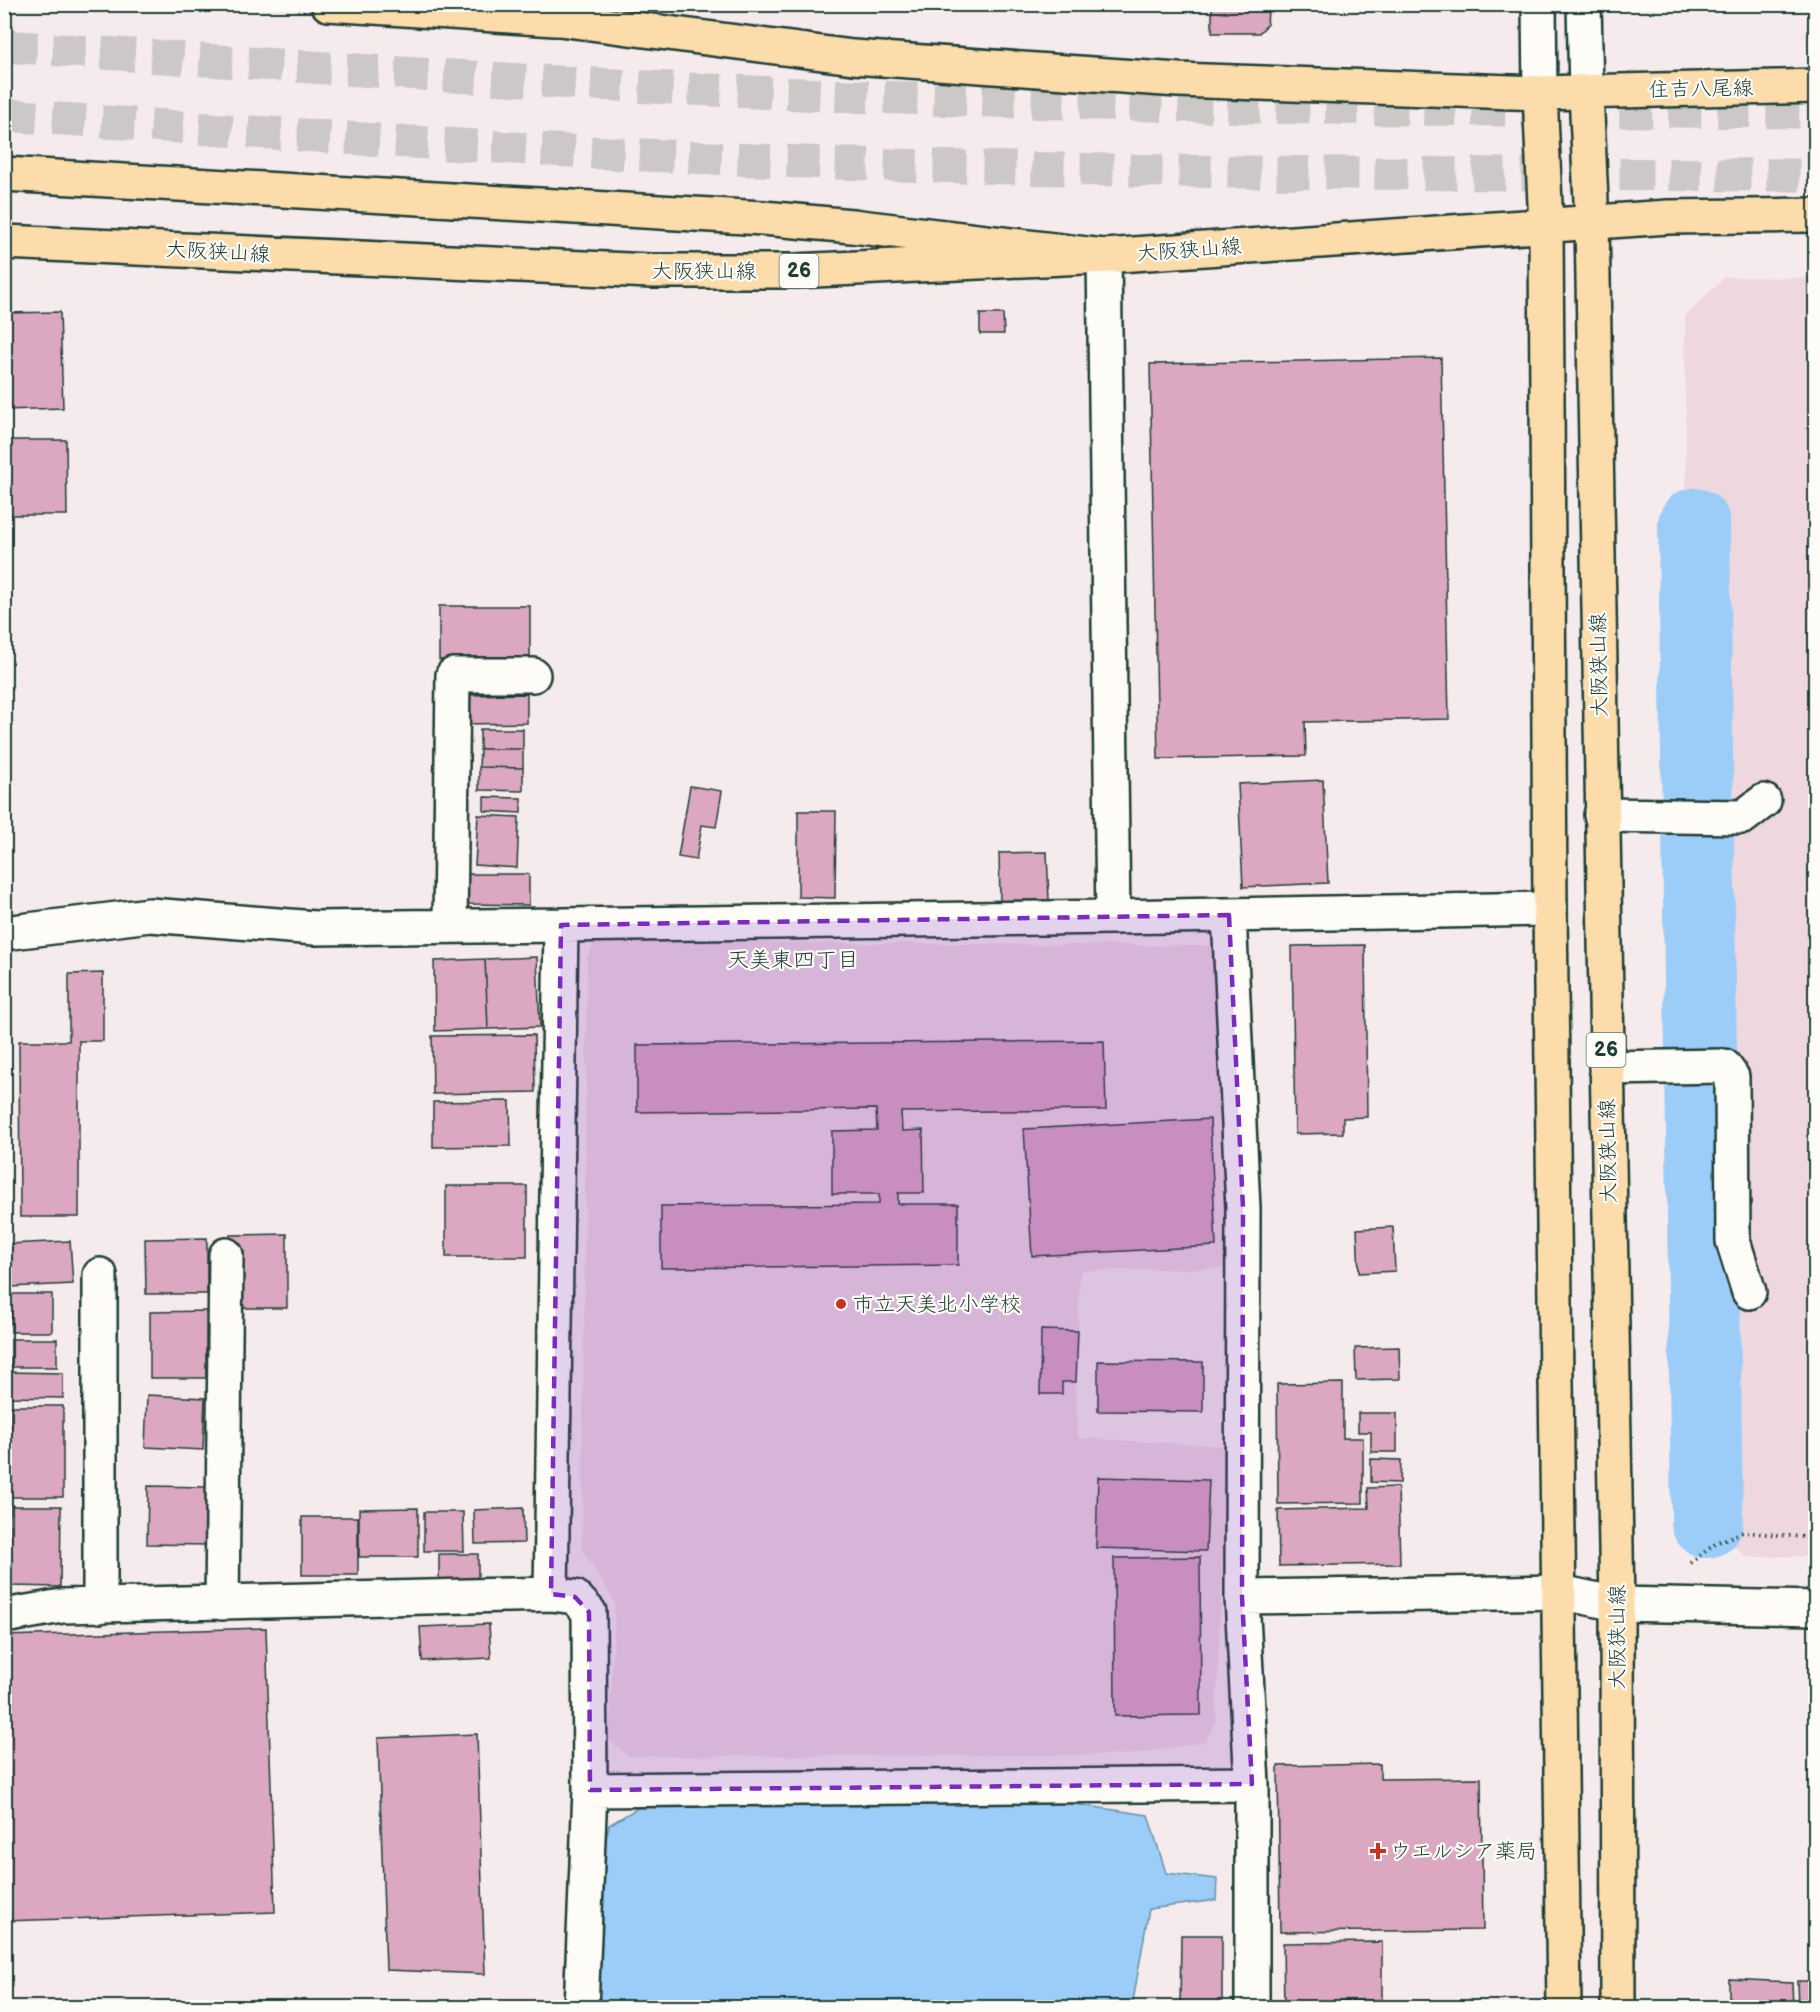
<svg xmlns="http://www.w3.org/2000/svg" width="1820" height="2012" viewBox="0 0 1820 2012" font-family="'Balsamiq Sans','Klee One',sans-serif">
<rect width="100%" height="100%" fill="#f6ebec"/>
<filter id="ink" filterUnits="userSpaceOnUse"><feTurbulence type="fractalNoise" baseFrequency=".0167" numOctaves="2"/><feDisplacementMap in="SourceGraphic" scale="12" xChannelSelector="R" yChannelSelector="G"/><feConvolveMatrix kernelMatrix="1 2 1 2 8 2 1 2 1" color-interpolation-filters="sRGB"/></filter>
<g filter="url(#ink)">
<path fill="#eed7df" d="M 1725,277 L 1815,278 L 1815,1556 L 1746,1557 L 1717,1530 L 1709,510 L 1686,510 L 1685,316 Z
M 596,941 L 1213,946 L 1232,1268 L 1080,1271 L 1076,1382 L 1078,1438 L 1227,1446 L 1216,1721 L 1205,1742 L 1127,1755 L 628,1756 L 609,1740 L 615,1603 L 582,1549 L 587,957 Z"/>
<path fill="#9bcdf8" stroke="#6993aa" stroke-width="1.5" d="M 1060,1802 L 1148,1815 L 1166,1873 L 1217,1879 L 1216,1900 L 1149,1909 L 1132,2007 L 596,2008 L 598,1879 L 609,1825 L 641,1806 Z"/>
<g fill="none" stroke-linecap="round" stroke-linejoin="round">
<path stroke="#9bcdf8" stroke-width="72" d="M 1694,524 L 1707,1522"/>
</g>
<path fill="#dba7c1" stroke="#1f3d34" stroke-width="1.5" d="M 1212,4 L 1266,4 L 1268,10 L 1267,25 L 1259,33 L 1212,33 Z
M 60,312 L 63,408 L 4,410 L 4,313 Z
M 980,314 L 1003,314 L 1004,334 L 980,334 Z
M 1441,358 L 1449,719 L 1305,722 L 1306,756 L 1158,759 L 1150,364 Z
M 4,440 L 66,440 L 67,515 L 4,515 Z
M 439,606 L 530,606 L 530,659 L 439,660 Z
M 527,694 L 527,723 L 463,724 L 463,695 Z
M 480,729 L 523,729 L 523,749 L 480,749 Z
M 480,749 L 523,749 L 523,768 L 479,767 Z
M 479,767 L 523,768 L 523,791 L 479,790 Z
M 1323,780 L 1328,883 L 1243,887 L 1238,784 Z
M 690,786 L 722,791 L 716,827 L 702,825 L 696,860 L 678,857 Z
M 484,797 L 521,798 L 521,813 L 484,811 Z
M 798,811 L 836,811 L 835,898 L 798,897 Z
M 478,815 L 519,817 L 517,868 L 475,865 Z
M 1047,852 L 1049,900 L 1000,901 L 999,853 Z
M 468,874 L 529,874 L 529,905 L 468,904 Z
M 1365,945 L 1367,1117 L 1343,1118 L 1343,1133 L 1295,1134 L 1292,946 Z
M 4,954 L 11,954 L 4,1004 Z
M 537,957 L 540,1027 L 488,1029 L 485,959 Z
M 485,959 L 488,1029 L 435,1031 L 434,961 Z
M 103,973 L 103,1041 L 79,1041 L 79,1217 L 20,1217 L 19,1041 L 69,1041 L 69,974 Z
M 534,1035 L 535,1092 L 433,1094 L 432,1036 Z
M 1104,1041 L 1106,1110 L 901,1112 L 902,1131 L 923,1130 L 924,1193 L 898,1193 L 898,1204 L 958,1204 L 958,1265 L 661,1268 L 661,1206 L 879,1204 L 879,1194 L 832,1194 L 832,1131 L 877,1130 L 876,1109 L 637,1112 L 637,1045 Z
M 510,1101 L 511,1146 L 433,1147 L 433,1102 Z
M 1210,1119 L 1216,1246 L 1032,1256 L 1024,1129 Z
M 446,1186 L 527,1186 L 527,1257 L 446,1257 Z
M 1393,1227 L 1395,1271 L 1359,1273 L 1357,1229 Z
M 287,1234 L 287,1308 L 231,1308 L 230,1235 Z
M 207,1238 L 207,1294 L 146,1294 L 145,1239 Z
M 70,1241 L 73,1284 L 10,1287 L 8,1244 Z
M 11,1294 L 52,1294 L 52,1332 L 11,1332 Z
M 206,1311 L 206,1378 L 150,1378 L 150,1312 Z
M 1041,1330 L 1078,1331 L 1076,1382 L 1062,1382 L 1062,1394 L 1040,1394 Z
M 11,1339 L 57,1339 L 57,1367 L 11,1367 Z
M 1399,1347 L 1400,1379 L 1356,1380 L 1355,1348 Z
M 1098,1361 L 1203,1362 L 1203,1412 L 1098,1411 Z
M 6,1372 L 63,1373 L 63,1398 L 6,1397 Z
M 1343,1383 L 1343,1438 L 1363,1438 L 1363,1503 L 1278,1504 L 1277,1384 Z
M 147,1395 L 205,1398 L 203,1450 L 145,1447 Z
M 11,1406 L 63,1406 L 63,1497 L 10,1497 Z
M 1358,1413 L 1397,1413 L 1397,1452 L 1371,1452 L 1371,1432 L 1358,1432 Z
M 1371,1459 L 1401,1460 L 1400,1483 L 1371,1482 Z
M 1098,1477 L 1209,1480 L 1206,1551 L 1096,1548 Z
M 148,1486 L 207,1487 L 207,1545 L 147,1544 Z
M 1398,1487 L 1400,1564 L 1279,1566 L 1278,1510 L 1369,1508 L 1368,1488 Z
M 10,1506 L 61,1506 L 60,1587 L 10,1586 Z
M 418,1508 L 418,1557 L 359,1557 L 359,1509 Z
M 523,1508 L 524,1543 L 475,1544 L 474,1510 Z
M 424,1512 L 463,1512 L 464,1551 L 424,1551 Z
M 302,1517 L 358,1517 L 358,1575 L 302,1575 Z
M 439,1554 L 478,1554 L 478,1580 L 439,1580 Z
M 1200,1557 L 1201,1715 L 1115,1716 L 1114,1558 Z
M 489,1624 L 491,1658 L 422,1661 L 420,1627 Z
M 266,1628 L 275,1912 L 4,1921 L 4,1636 Z
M 477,1734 L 485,1974 L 386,1970 L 378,1738 Z
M 1380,1764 L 1380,1779 L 1481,1778 L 1483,1930 L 1280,1932 L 1278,1766 Z
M 1181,1935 L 1222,1935 L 1222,2008 L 1180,2008 Z
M 1382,1942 L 1382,2000 L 1322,2001 L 1322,2008 L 1284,2008 L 1283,1943 Z
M 1729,1979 L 1792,1982 L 1793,2008 L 1729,2008 Z
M 1797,1981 L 1816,1981 L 1816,2008 L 1798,2008 Z"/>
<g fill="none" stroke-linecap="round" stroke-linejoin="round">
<path stroke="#cbc8c7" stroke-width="33" stroke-dasharray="33 16" stroke-linecap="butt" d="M 4,46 C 286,66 568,85 850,96 C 1172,109 1494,110 1816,112
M 4,115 C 280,134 556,153 832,163 C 1160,174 1488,174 1816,175"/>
<g stroke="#1f3d34" stroke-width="38">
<path id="minor" d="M 1539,4 L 1540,93
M 1584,4 L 1586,92
M 1601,815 L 1743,817 L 1764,801
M 1229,915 L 1243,1208 L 1242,1597 L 1252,1784 L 1252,2008
M 1113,917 L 1550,909
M 450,926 L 453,675 L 533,675
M 4,933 L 150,915 L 315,928 L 561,925
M 1606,1068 L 1724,1066 L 1732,1077 L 1733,1241 L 1749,1292
M 100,1275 L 100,1606
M 1242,1597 L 1560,1592 L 1617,1604 L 1816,1608
M 222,1603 L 226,1255
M 4,1616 L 62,1606 L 551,1594
M 590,1790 L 1252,1784
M 581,2008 L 590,1790 L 589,1612 L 575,1597 L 551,1594 L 561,925 L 1113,917 L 1104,256"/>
</g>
<g stroke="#1f3d34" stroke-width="38">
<path id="major" d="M 528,15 L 853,57 L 1178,80 L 1540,93 L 1816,86
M 1586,92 L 1592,223 L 1617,1604 L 1618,2008
M 1540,93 L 1546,226 L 1550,909 L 1564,2008
M 4,242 L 651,271 L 795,271 L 1104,256 L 1668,217 L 1816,215"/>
</g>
<g stroke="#1f3d34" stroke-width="38">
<path id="highway" d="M 328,4 L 555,19
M 4,174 L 763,218 L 852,226 L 1104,256"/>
</g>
<path stroke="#1f3d34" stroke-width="4" stroke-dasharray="1.5 4.5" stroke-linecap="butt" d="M 1690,1563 L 1718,1542 L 1743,1532 L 1816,1538"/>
<use href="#minor" stroke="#fdfcf7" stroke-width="33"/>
<use href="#major" stroke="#fddcac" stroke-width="33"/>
<use href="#highway" stroke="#fddcac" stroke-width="33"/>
</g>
</g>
<path fill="#7b2cbf" fill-opacity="0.2" stroke="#7b2cbf" stroke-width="4.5" stroke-dasharray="12 8" stroke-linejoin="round" d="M 1229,915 L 1243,1208 L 1242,1597 L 1252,1784 L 590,1790 L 589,1612 L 575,1597 L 551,1594 L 561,925 Z"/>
<g fill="#c8321e" stroke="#fdfcf7" stroke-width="2">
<circle cx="841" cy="1304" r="6"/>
<path d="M1375 1842h6v6h6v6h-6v6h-6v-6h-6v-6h6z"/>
</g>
<g text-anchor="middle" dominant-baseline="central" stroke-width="4.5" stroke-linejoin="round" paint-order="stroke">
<g fill="#fdfcf7" stroke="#62766e" stroke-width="1.5">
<rect x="779.5" y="254" width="39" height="34" rx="4.5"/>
<rect x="1586.5" y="1033" width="39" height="34" rx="4.5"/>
</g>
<g font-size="20" font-weight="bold" fill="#1f3d34">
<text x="799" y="271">26</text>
<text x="1606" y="1050">26</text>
</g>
<g font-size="21" fill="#1f3d34" stroke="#fdfcf7">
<text transform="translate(1701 89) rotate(-1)">住吉八尾線</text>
<text transform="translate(1189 250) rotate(-4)">大阪狭山線</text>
<text transform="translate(218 252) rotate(3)">大阪狭山線</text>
<text x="704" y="271">大阪狭山線</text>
<text transform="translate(1599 665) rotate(-91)">大阪狭山線</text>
<text transform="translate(1608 1151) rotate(-91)">大阪狭山線</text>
<text transform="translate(1617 1637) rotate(-90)">大阪狭山線</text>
</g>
<g font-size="21" fill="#1f3d34" stroke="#fdfcf7" text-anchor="start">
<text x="853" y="1304">市立天美北小学校</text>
<text x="1390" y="1851">ウエルシア薬局</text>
</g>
<g font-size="22" fill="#1f3d34" stroke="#fdfcf7">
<text x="793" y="960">天美東四丁目</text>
</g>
</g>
<rect width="1820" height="2012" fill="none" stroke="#fdfcf7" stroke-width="24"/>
<rect x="12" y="12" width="1796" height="1988" fill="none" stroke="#1f3d34" stroke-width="2" filter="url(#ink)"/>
</svg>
